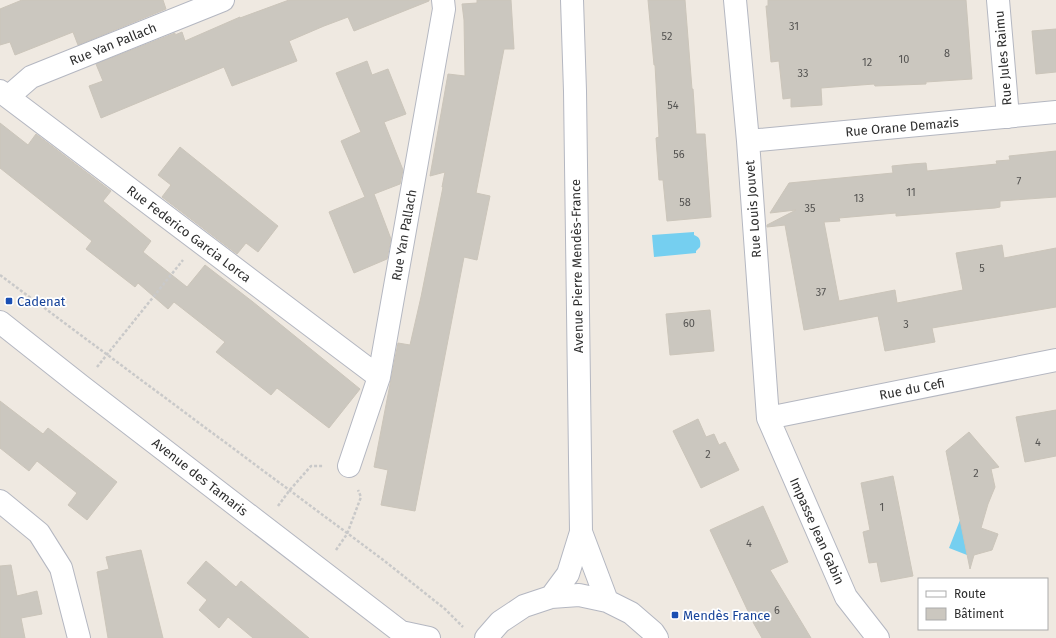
<svg xmlns="http://www.w3.org/2000/svg" width="1056" height="638" viewBox="0 0 1056 638" font-family="'Fira Sans',sans-serif">
<rect width="100%" height="100%" fill="#efe9e1"/>
<path fill="#75cff0" d="M 694,232 L 694,235 C 700,237 701,241 700,247 L 696,251 L 696,253 L 654,257 L 652,235 Z
M 962,515 L 979,521 L 967,555 L 949,548 Z"/>
<path fill="#cbc7bf" stroke="#cbc5ba" d="M 22,0 L 163,0 L 166,9 L 78,45 L 73,32 L 15,55 L 10,42 L 0,45 L 0,9 Z
M 289,0 L 429,0 L 429,1 L 354,31 L 348,17 L 324,26 L 289,41 L 297,61 L 232,86 L 224,67 L 101,118 L 89,86 L 103,81 L 96,64 L 175,33 L 175,35 L 182,32 L 185,41 L 240,17 L 240,18 Z
M 477,0 L 511,0 L 514,49 L 504,49 L 476,193 L 490,196 L 477,260 L 464,257 L 415,511 L 381,505 L 388,470 L 374,467 L 398,343 L 410,345 L 421,297 L 443,187 L 442,187 L 445,172 L 430,176 L 448,74 L 465,76 L 464,20 L 462,4 L 477,3 Z
M 648,0 L 685,0 L 692,89 L 693,89 L 696,134 L 705,134 L 711,217 L 667,221 L 663,180 L 659,180 L 656,138 L 659,137 L 655,65 L 654,65 Z
M 768,0 L 966,0 L 972,79 L 926,82 L 926,84 L 875,86 L 874,84 L 821,88 L 822,105 L 791,107 L 791,98 L 783,99 L 779,61 L 771,62 L 766,6 L 768,6 Z
M 1056,29 L 1056,72 L 1036,74 L 1032,31 Z
M 367,61 L 372,75 L 388,69 L 406,114 L 384,122 L 403,170 L 400,184 L 374,194 L 391,239 L 387,259 L 354,273 L 329,212 L 365,197 L 341,141 L 361,132 L 336,73 Z
M 0,123 L 28,145 L 36,134 L 111,191 L 103,201 L 151,241 L 143,252 L 187,287 L 205,265 L 253,302 L 360,389 L 329,428 L 277,388 L 271,395 L 216,352 L 225,342 L 174,302 L 168,309 L 138,283 L 135,287 L 86,249 L 92,241 L 0,168 Z
M 180,147 L 278,226 L 258,252 L 246,243 L 237,254 L 162,197 L 171,185 L 158,175 Z
M 1056,151 L 1056,197 L 1000,201 L 1000,207 L 995,208 L 896,216 L 896,213 L 839,218 L 840,221 L 824,222 L 839,301 L 895,290 L 897,303 L 963,290 L 956,253 L 1002,245 L 1004,258 L 1056,248 L 1056,307 L 932,328 L 935,342 L 885,351 L 878,316 L 804,330 L 785,225 L 767,227 L 767,225 L 796,210 L 770,213 L 789,183 L 893,173 L 892,166 L 912,164 L 926,163 L 927,171 L 997,164 L 996,161 L 1010,160 L 1009,156 Z
M 710,310 L 714,351 L 670,355 L 666,314 Z
M 0,401 L 43,434 L 48,428 L 117,482 L 87,520 L 68,505 L 77,493 L 37,461 L 29,471 L 0,448 Z
M 1056,410 L 1056,456 L 1025,462 L 1016,417 Z
M 698,419 L 706,437 L 714,434 L 719,445 L 725,442 L 739,470 L 701,488 L 673,431 Z
M 969,432 L 999,467 L 991,469 L 995,487 L 988,504 L 981,528 L 998,534 L 992,550 L 974,555 L 970,569 L 946,451 Z
M 893,476 L 913,576 L 881,582 L 877,562 L 869,563 L 863,532 L 870,530 L 861,483 Z
M 763,506 L 788,562 L 770,570 L 811,638 L 762,638 L 754,624 L 710,530 Z
M 141,550 L 163,638 L 108,638 L 97,572 L 109,569 L 106,557 Z
M 206,561 L 236,587 L 241,581 L 309,638 L 253,638 L 228,617 L 219,628 L 199,610 L 207,600 L 187,583 Z
M 11,565 L 17,596 L 37,591 L 42,614 L 21,618 L 25,638 L 0,638 L 0,566 Z"/>
<g fill="none" stroke-linecap="round" stroke-linejoin="round">
<g stroke="#b4b7c1" stroke-width="24">
<path id="street" d="M 735,0 L 748,141 L 768,418 L 846,597 L 878,638
M 998,0 L 1008,117
M 0,91 L 379,377
M 8,97 L 31,77 L 223,0
M 748,141 L 1056,112
M 0,322 L 81,386 L 401,632 L 407,638
M 768,418 L 1056,360
M 349,466 L 379,377 L 444,9 L 443,0
M 0,501 L 39,533 L 61,568 L 79,638
M 401,632 L 429,638"/>
</g>
<g stroke="#b4b7c1" stroke-width="24">
<path id="secondary" d="M 581,532 L 607,601
M 551,597 L 568,574 L 581,532 L 575,91 L 572,0
M 486,638 L 500,622 L 524,606 L 551,597 L 579,595 L 607,601 L 631,613 L 653,632 L 657,638"/>
</g>
<path stroke="#c9c9c9" stroke-width="2.5" stroke-dasharray="3 2" stroke-linecap="butt" d="M 0,275 L 382,559 L 445,609 L 463,627
M 97,367 L 183,260
M 278,506 L 289,491 L 311,466 L 324,466
M 336,550 L 347,534 L 361,497 L 358,490"/>
<use href="#street" stroke="#fff" stroke-width="22"/>
<use href="#secondary" stroke="#fff" stroke-width="22"/>
</g>
<g fill="#1a4fb4" stroke="#fff" stroke-width="1.5">
<rect x="5" y="297" width="8" height="8" rx="2"/>
<rect x="671" y="611" width="8" height="8" rx="2"/>
</g>
<g text-anchor="middle" dominant-baseline="central" stroke-width="3.5" stroke-linejoin="round" paint-order="stroke">
<g font-size="11" fill="#555452">
<text x="794" y="26">31</text>
<text x="667" y="36">52</text>
<text x="947" y="53">8</text>
<text x="904" y="59">10</text>
<text x="867" y="62">12</text>
<text x="803" y="73">33</text>
<text x="673" y="105">54</text>
<text x="679" y="154">56</text>
<text x="1019" y="181">7</text>
<text x="911" y="192">11</text>
<text x="859" y="198">13</text>
<text x="685" y="202">58</text>
<text x="810" y="208">35</text>
<text x="982" y="268">5</text>
<text x="821" y="292">37</text>
<text x="689" y="323">60</text>
<text x="906" y="324">3</text>
<text x="1038" y="442">4</text>
<text x="708" y="454">2</text>
<text x="976" y="473">2</text>
<text x="882" y="507">1</text>
<text x="749" y="543">4</text>
<text x="777" y="610">6</text>
</g>
<g font-size="13" fill="#2e2e2e" stroke="#fff">
<text transform="translate(113 44) rotate(-22)">Rue Yan Pallach</text>
<text transform="translate(1003 58) rotate(-95)">Rue Jules Raimu</text>
<text transform="translate(902 127) rotate(-5)">Rue Orane Demazis</text>
<text transform="translate(753 209) rotate(-94)">Rue Louis Jouvet</text>
<text transform="translate(189 234) rotate(37)">Rue Federico Garcia Lorca</text>
<text transform="translate(404 235) rotate(-80)">Rue Yan Pallach</text>
<text transform="translate(577 266) rotate(-91)">Avenue Pierre Mendès-France</text>
<text transform="translate(912 389) rotate(-11)">Rue du Cefi</text>
<text transform="translate(200 477) rotate(38)">Avenue des Tamaris</text>
<text transform="translate(817 531) rotate(66)">Impasse Jean Gabin</text>
</g>
<g font-size="13" fill="#164399" stroke="#fff" text-anchor="start">
<text x="17" y="301">Cadenat</text>
<text x="683" y="615">Mendès France</text>
</g>
</g>
<rect x="918" y="578" width="130" height="52" fill="#ffffff" stroke="#ababab"/>
<rect x="926" y="591" width="20" height="6" fill="#ffffff" stroke="#ababab"/>
<text x="954" y="598" font-size="12" fill="#2e2e2e">Route</text>
<rect x="926" y="608" width="20" height="12" fill="#cbc7bf" stroke="#ababab"/>
<text x="954" y="618" font-size="12" fill="#2e2e2e">Bâtiment</text>
</svg>
